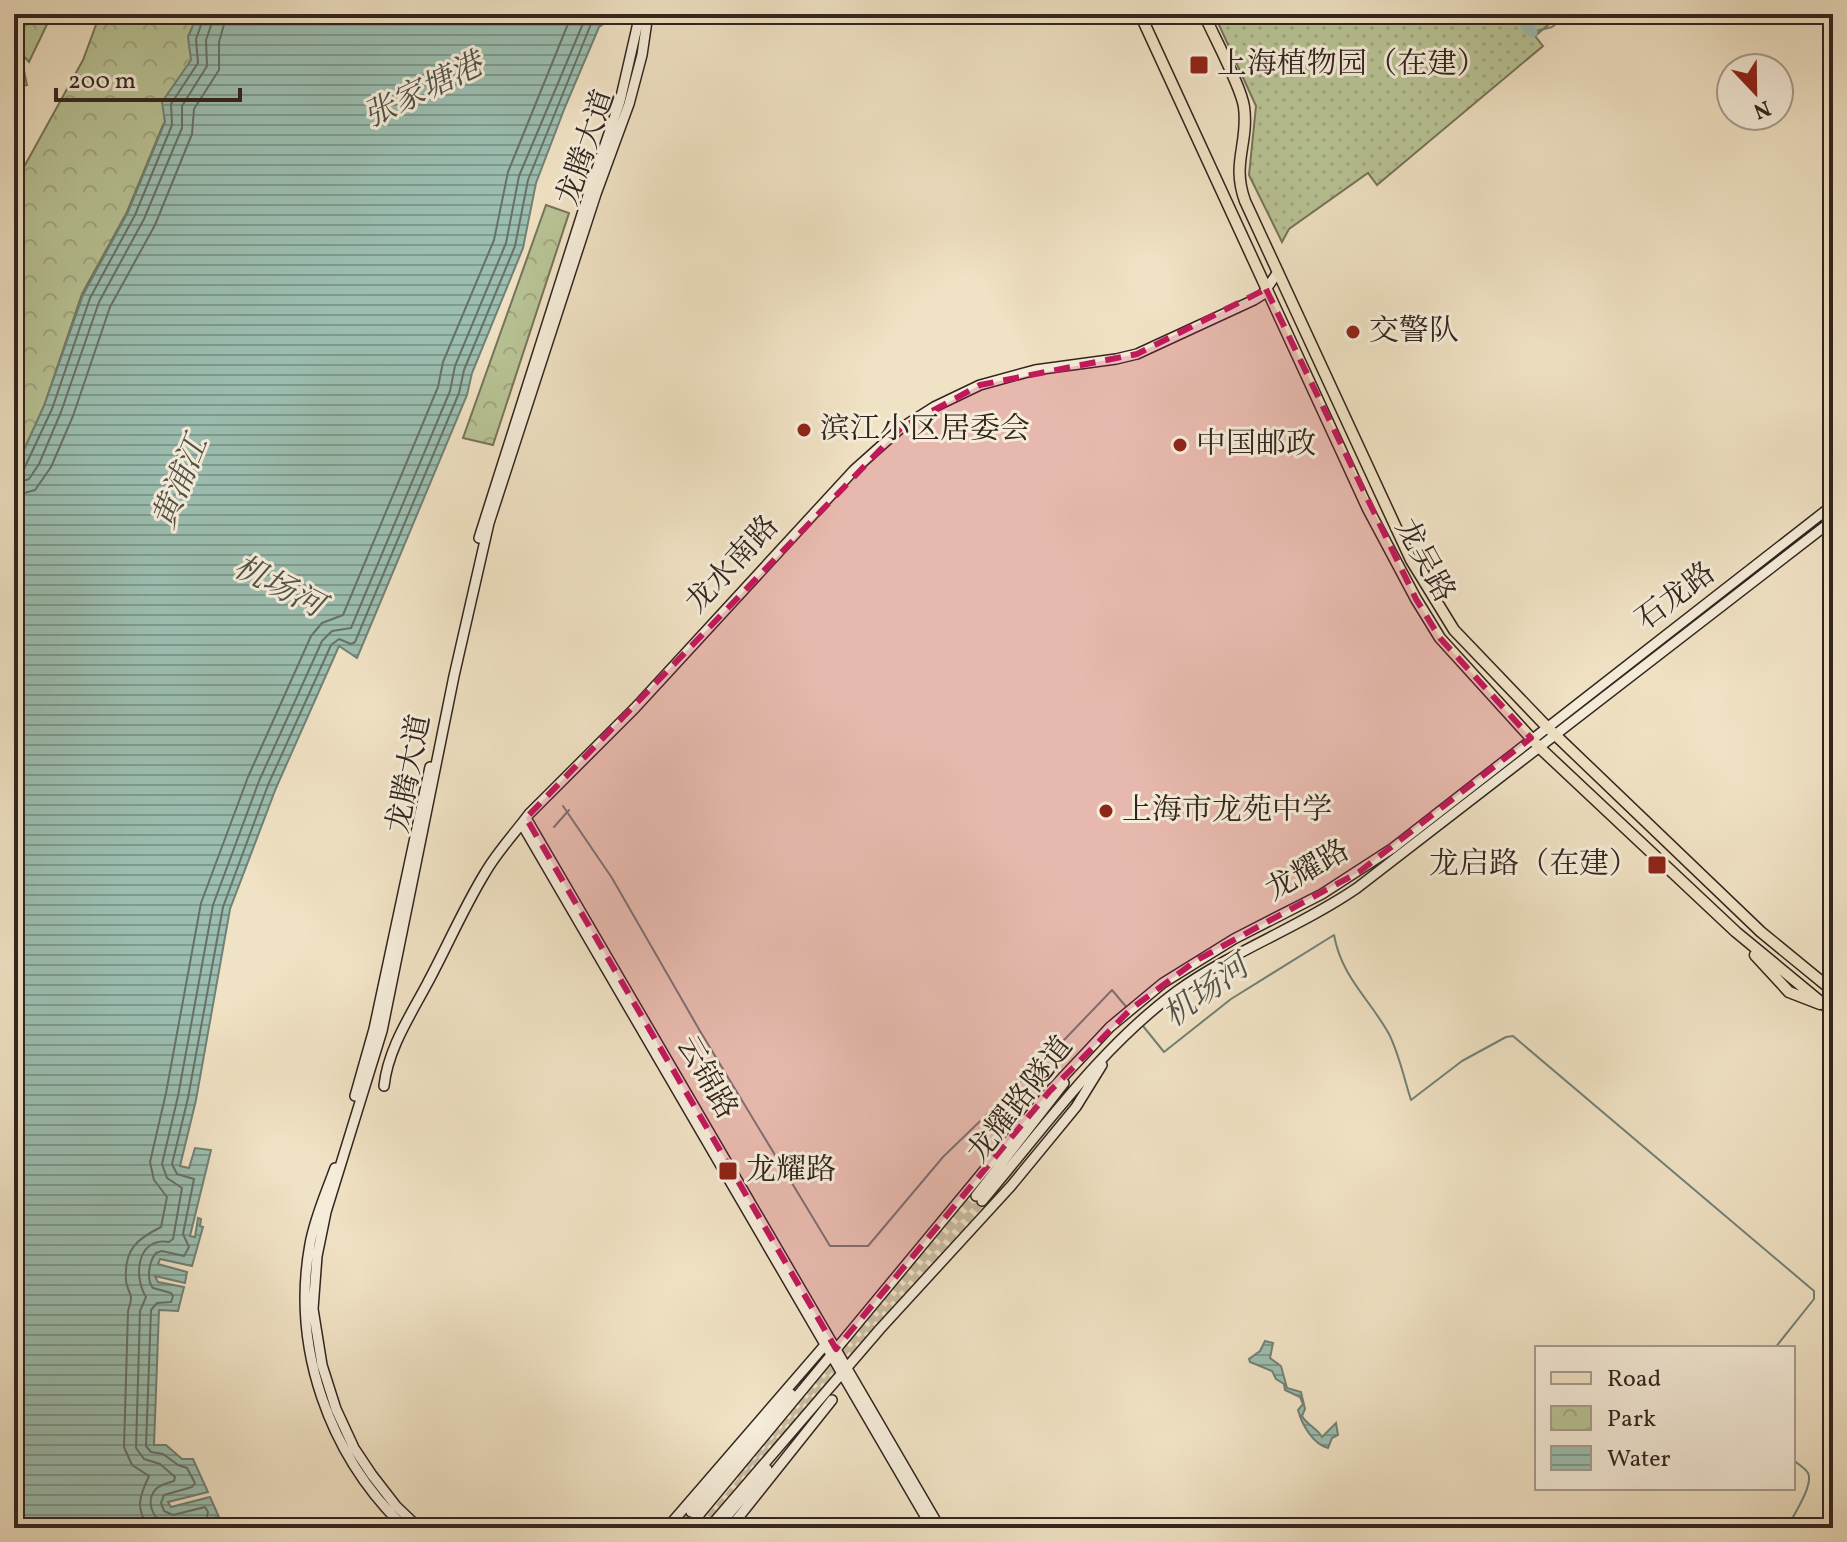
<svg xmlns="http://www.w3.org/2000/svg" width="1847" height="1542" viewBox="0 0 1847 1542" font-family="Vollkorn,'Noto Serif SC',serif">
<defs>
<pattern id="park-crowns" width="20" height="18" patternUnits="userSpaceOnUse" patternTransform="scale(2)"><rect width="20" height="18" fill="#b8c395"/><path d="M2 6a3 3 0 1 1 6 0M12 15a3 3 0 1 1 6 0" fill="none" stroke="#9fa780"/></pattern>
<pattern id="garden-dots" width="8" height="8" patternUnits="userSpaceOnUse" patternTransform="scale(2)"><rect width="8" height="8" fill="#b8c395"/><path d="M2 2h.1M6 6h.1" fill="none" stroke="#9fa780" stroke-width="1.8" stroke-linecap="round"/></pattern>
<pattern id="water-rules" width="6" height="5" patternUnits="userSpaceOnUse" patternTransform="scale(2)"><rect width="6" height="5" fill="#9bbeb0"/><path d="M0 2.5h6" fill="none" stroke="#7f9a8f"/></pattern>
</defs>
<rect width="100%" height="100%" fill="#f0e2c4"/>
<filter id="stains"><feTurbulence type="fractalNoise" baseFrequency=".0025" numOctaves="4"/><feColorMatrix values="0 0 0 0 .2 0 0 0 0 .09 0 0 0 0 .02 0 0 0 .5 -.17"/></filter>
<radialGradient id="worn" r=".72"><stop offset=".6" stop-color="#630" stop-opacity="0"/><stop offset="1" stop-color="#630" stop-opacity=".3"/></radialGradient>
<path fill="#b8c395" stroke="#75745a" stroke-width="2" d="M 20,51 L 27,85 L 14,88 L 14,53 Z"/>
<path fill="url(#park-crowns)" stroke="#75745a" stroke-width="2" d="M 14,14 L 52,14 L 29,62 L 20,52 L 14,53 Z
M 100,14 L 198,14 L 188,37 L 203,64 L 163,125 L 127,212 L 82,294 L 44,406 L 14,472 L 14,185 L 83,60 Z
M 546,205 L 569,213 L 493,445 L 463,438 Z"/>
<path fill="url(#garden-dots)" stroke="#75745a" stroke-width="2" d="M 1214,14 L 1561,14 L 1535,36 L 1543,46 L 1377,185 L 1368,173 L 1289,229 L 1282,242 L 1249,175 L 1256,106 Z"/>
<path fill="url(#water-rules)" stroke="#718176" stroke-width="2" d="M 198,14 L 619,14 L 599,27 L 565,107 L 536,183 L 523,248 L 472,373 L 467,395 L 357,658 L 339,646 L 276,788 L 230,909 L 196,1100 L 180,1166 L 189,1168 L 195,1148 L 211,1150 L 190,1236 L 195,1237 L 198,1218 L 201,1219 L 200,1226 L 203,1227 L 192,1266 L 160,1259 L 158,1264 L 187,1272 L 185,1283 L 155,1276 L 158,1282 L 184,1287 L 178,1311 L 159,1310 L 154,1445 L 166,1445 L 182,1459 L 193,1459 L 208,1492 L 168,1502 L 171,1507 L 210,1497 L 219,1517 L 194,1522 L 193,1525 L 216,1521 L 221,1528 L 14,1528 L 14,472 L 44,406 L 83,295 L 128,212 L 165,122 L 162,102 L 191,60 L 188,37 Z
M 1265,1341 L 1273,1343 L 1270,1358 L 1281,1366 L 1287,1388 L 1301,1392 L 1305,1409 L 1302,1416 C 1307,1425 1317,1428 1322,1437 L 1336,1423 L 1338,1435 L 1332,1438 L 1328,1448 C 1313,1444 1302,1425 1298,1410 L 1303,1404 L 1300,1397 L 1285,1390 L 1284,1384 L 1276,1379 L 1272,1371 L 1250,1362 L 1249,1359 L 1260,1351 Z"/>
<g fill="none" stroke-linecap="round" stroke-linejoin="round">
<path stroke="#667268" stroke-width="2" d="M 14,474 L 23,471 L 52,409 L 90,298 L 135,215 L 172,125 L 171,104 L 198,63 L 196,39 L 205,14
M 14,484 L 29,479 L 39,464 L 61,412 L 99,302 L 144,219 L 182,128 L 182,106 L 207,66 L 206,40 L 215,14
M 14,496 L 35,490 L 51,467 L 73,416 L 110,307 L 155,225 L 192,134 L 194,109 L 219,70 L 219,42 L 227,14
M 150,1528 C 134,1509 140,1495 149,1476 L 132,1465 L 124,1447 L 128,1311 C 129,1307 131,1303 131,1298 C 131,1293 126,1287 126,1280 C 124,1249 137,1239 161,1227 L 167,1197 L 154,1180 L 150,1162 L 166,1093 L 201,903 L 248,777 L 311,636 L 322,623 L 343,615 L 438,387 L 443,362 L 494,240 L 508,172 L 572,14
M 198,1528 L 194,1520 C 186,1522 176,1526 168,1524 C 152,1521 145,1500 156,1489 C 161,1484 168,1483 174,1481 L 175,1477 L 160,1464 L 144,1459 L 136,1448 L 140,1311 L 146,1297 C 133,1276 137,1237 169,1242 L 173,1239 L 182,1188 L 167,1178 L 162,1164 L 178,1096 L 213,905 L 259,781 L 322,641 L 332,631 L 351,628 L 450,391 L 455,366 L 506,243 L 519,176 L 587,14
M 211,1528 L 206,1522 L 208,1512 L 205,1507 L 173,1515 L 164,1511 L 161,1503 L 164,1495 L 192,1487 L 195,1483 L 187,1468 L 178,1465 L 163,1454 L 151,1452 L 146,1446 L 151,1310 L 157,1303 L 171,1302 L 173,1296 L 171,1293 L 153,1288 C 146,1280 149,1261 156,1253 L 162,1251 L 184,1256 L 189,1247 L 183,1234 L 194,1179 L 177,1174 L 172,1164 L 188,1098 L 223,907 L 268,785 L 331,645 L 339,639 L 351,644 L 355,642 L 459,393 L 464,370 L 515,246 L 528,180 L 591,24 L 602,14"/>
<path stroke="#718176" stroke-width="2" d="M 1532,32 L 1552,27 L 1569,14
M 563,806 L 612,878 L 700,1031 L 830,1246 L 868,1246 L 943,1157 L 1065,1039 L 1112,990 L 1128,1009
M 554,827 L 569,810
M 1143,1026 L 1164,1052 L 1231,999 L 1334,935 C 1342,978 1369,998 1389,1034 C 1399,1054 1404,1078 1411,1100 L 1462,1061 L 1506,1037 L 1513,1036 L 1814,1291 L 1814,1299 L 1775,1348
M 1787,1528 C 1793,1516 1814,1485 1808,1473 C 1805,1468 1798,1464 1793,1460"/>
<path stroke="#9bbeb0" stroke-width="11" d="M 1517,14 L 1532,32"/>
<path stroke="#cabca3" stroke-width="9" stroke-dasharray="9 4.5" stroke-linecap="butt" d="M 737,1476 L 976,1196
M 677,1528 L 691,1512
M 702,1528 L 982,1201"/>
<g stroke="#32251f" stroke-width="12">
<path id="secondary" d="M 479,538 L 589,192 L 620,101 L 640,14
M 526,818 L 940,1528
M 523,826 L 932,1528
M 384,1086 C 388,1049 410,1016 427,984 C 447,947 463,909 485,873 C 497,852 515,833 529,814 L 635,708 L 854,470 L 901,428 L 934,407 L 980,385 L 1035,370 L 1116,359 L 1137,354 L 1254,300 L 1262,295 L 1278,272
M 355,1096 L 374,1029 L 430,767
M 335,1168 C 326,1193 315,1217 310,1244 C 291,1348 329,1455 405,1528
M 976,1196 L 1064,1083
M 982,1201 C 1043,1129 1101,1047 1177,991 C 1233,951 1300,927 1357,888 L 1833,520
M 691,1512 L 791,1394
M 419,1528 L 396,1506 L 372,1475 L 354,1448 L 336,1409 L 322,1365 L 313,1309 L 317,1256 L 326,1212 L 382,1031 L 454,676 L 489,523 L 596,194 L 629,104 L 642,55 L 648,14
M 667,1528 L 825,1345
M 688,1528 L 1049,1092 L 1110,1027 L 1163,983 L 1234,939 L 1322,894 L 1393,848 L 1833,505
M 709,1528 L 880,1329 L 1011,1186 L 1076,1107 L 1102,1065
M 717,1528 L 767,1469
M 730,1528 L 832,1400"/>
</g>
<g stroke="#32251f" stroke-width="13">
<path id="primary" d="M 1140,14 L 1368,509 L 1416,599 L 1440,638 L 1540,748 L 1736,932 L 1833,1012
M 1204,14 C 1214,37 1241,86 1244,107 C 1249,143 1231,163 1245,201 L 1411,560 L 1454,630 L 1546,726 L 1761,932 L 1833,991
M 1755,955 L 1789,992 L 1820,1004"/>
</g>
<use href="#secondary" stroke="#f5ecd9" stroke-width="9"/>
<use href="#primary" stroke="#f0e2c4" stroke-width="10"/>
<path stroke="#32251f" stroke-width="2" stroke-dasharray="14 14" stroke-linecap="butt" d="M 1833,735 C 1825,783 1825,830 1833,878"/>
</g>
<path fill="#c2185b" fill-opacity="0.2" stroke="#c2185b" stroke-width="6" stroke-dasharray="16 10" stroke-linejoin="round" d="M 1266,289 L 1416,599 L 1440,638 L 1531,738 L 1359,872 L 1197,960 L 1131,1009 L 1049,1092 L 836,1349 L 526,818 L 901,428 L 980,385 L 1137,354 Z"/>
<g fill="#8f2418" stroke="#f5ecd9" stroke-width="3">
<rect x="1189" y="55" width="20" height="20" rx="4"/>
<circle cx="1353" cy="332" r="8"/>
<circle cx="804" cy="430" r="8"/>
<circle cx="1180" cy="445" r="8"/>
<circle cx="1106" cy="811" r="8"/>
<rect x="1647" y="855" width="20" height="20" rx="4"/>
<rect x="718" y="1161" width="20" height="20" rx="4"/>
</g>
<g text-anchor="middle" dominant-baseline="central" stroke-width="6" stroke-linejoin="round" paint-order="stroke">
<g font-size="30" fill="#32251f" stroke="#f5ecd9" text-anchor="start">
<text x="1217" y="65">上海植物园（在建）</text>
<text x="1369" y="332">交警队</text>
<text x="820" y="430">滨江小区居委会</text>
<text x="1196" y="445">中国邮政</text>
<text x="1122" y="811">上海市龙苑中学</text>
<text x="1639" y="865" text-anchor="end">龙启路（在建）</text>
<text x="746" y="1171">龙耀路</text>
</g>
<g font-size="30" fill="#32251f" stroke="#f5ecd9">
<text transform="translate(587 148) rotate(-71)">龙腾大道</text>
<text transform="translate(1424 561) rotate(61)">龙吴路</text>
<text transform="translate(733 565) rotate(-47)">龙水南路</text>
<text transform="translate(1676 597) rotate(-37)">石龙路</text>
<text transform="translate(410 774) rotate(-79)">龙腾大道</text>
<text transform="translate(1308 871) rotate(-30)">龙耀路</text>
<text transform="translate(706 1078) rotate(60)">云锦路</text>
<text transform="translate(1021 1100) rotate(-52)">龙耀路隧道</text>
</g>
<g font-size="32" font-style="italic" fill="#52534a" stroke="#f5ecd9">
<text transform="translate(424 92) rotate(-26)">张家塘港</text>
<text transform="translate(182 483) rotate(-68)">黄浦江</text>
<text transform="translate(278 588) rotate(27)">机场河</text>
<text transform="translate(1207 993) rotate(-36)">机场河</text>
</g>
</g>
<rect width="1847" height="1542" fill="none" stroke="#f0e2c4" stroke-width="48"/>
<rect x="16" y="16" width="1815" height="1510" fill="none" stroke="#32251f" stroke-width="4"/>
<rect x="24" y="24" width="1799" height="1494" fill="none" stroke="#32251f" stroke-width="2"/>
<rect x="1535" y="1346" width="260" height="144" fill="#f5ecd9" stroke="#a79c8f" stroke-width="2"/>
<rect x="1551" y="1372" width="40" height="12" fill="#f0e2c4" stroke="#a79c8f" stroke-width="2"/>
<text x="1607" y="1386" font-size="24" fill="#32251f">Road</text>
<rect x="1551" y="1406" width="40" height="24" fill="url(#park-crowns)" stroke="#a79c8f" stroke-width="2"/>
<text x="1607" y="1426" font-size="24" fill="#32251f">Park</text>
<rect x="1551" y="1446" width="40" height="24" fill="url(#water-rules)" stroke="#a79c8f" stroke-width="2"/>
<text x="1607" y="1466" font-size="24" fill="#32251f">Water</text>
<g transform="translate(1755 92) rotate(158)"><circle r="38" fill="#f5ecd9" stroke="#a79c8f" stroke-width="2"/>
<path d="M0-6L14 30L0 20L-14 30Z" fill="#8f2418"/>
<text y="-12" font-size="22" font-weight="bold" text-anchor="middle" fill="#32251f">N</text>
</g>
<path d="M56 88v12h184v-12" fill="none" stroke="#32251f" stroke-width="4"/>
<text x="68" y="88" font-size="24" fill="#32251f" stroke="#f5ecd9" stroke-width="6" paint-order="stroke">200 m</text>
<rect width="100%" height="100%" filter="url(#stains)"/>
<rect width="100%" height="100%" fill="url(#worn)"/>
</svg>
